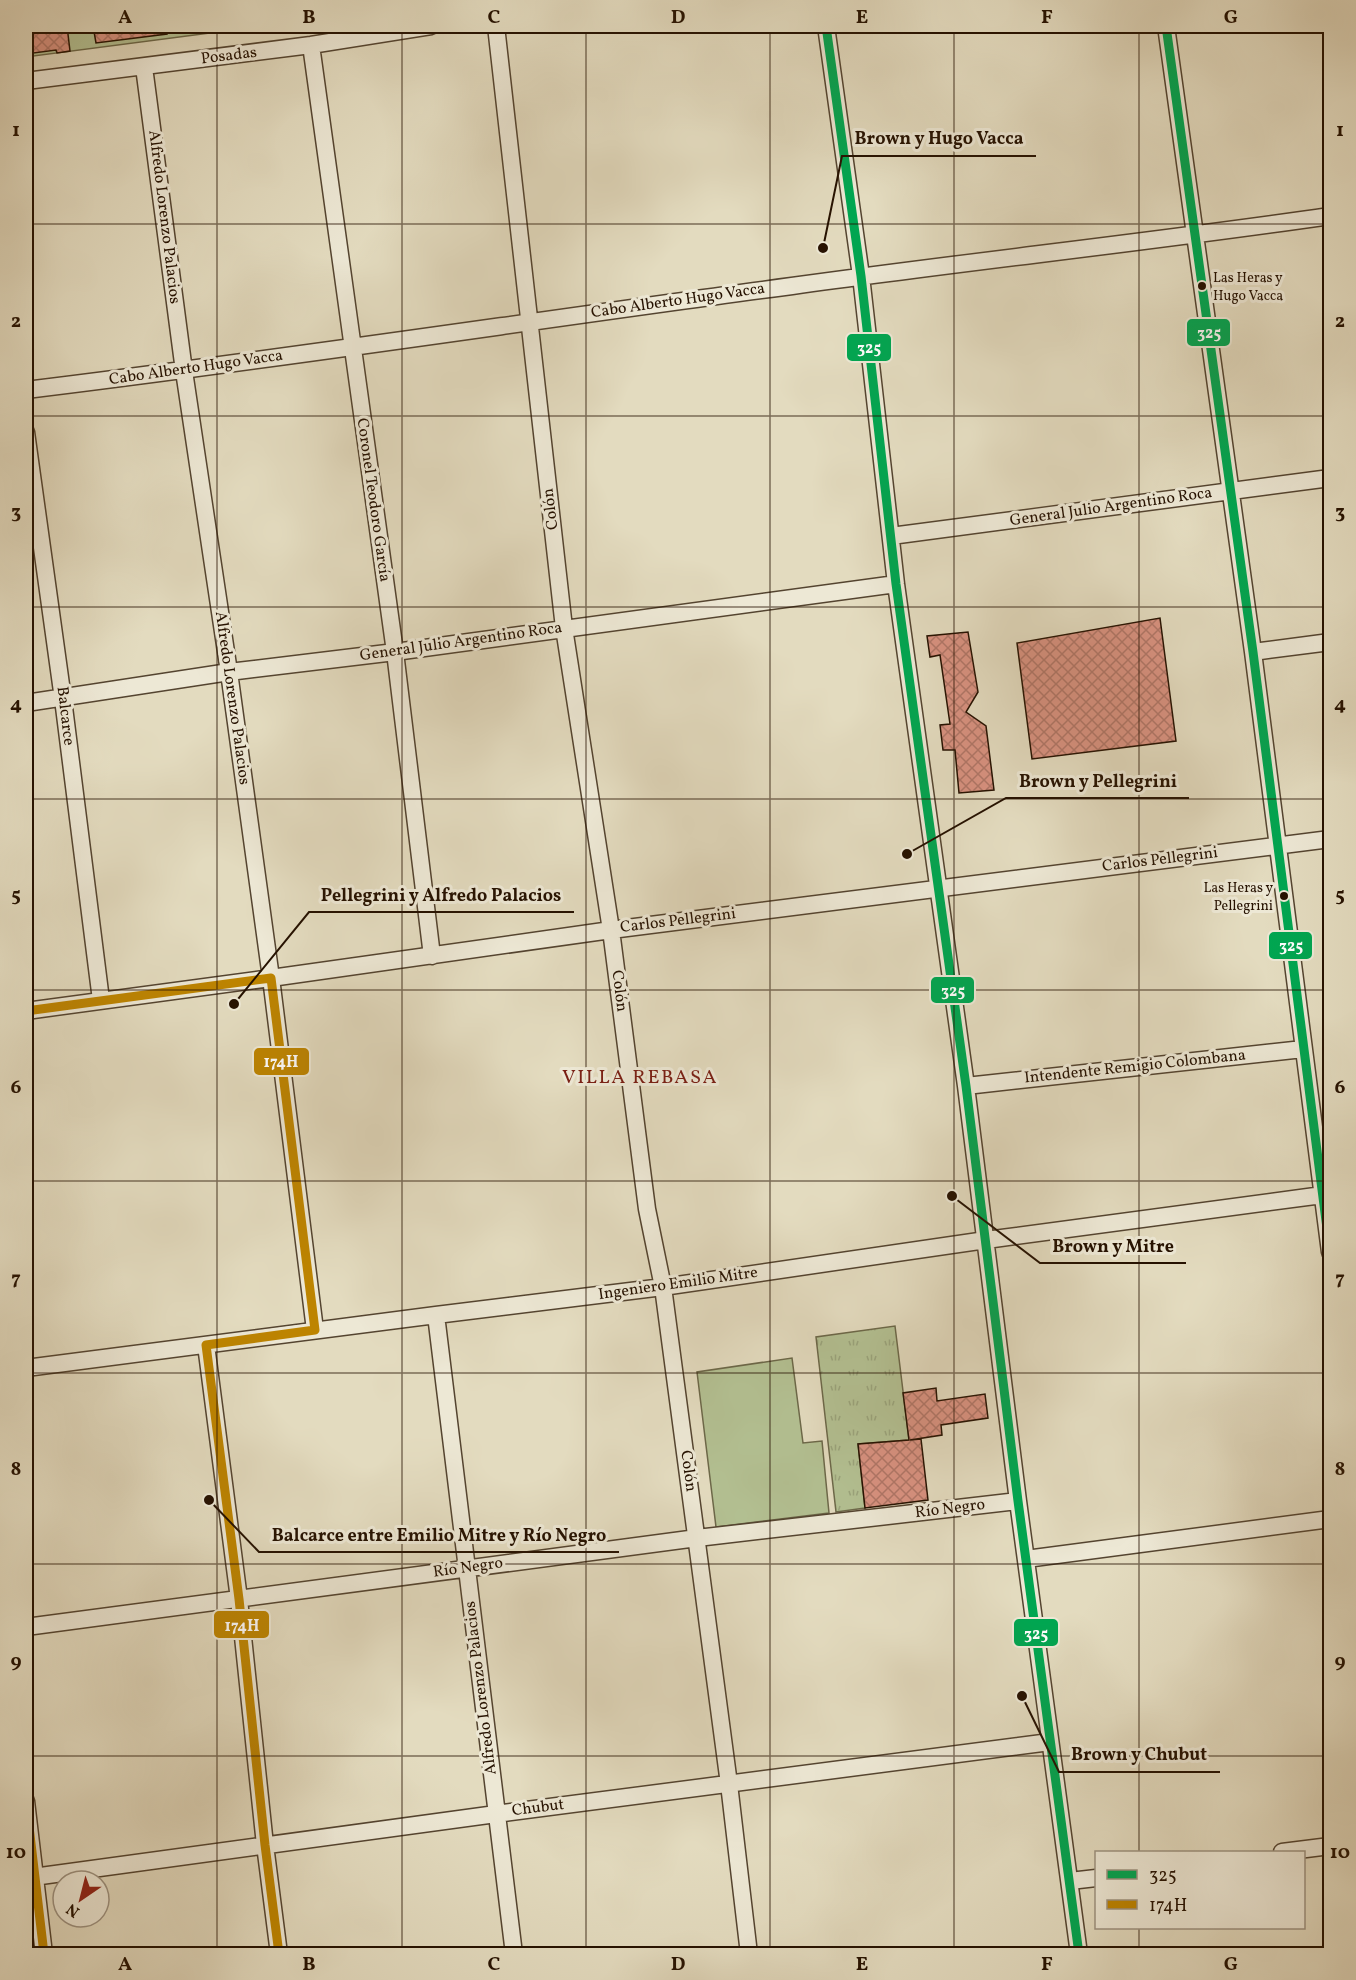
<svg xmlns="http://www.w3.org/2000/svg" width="1356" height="1980" viewBox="0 0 1356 1980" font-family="Vollkorn,serif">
<defs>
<pattern id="grass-tufts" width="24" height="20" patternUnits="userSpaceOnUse" patternTransform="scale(1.5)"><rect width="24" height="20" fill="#b3c092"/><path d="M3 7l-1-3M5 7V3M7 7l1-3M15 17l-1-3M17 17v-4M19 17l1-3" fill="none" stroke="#9aa47c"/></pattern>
<pattern id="building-cross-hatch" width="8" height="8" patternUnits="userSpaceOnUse" patternTransform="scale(1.5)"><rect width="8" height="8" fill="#d99281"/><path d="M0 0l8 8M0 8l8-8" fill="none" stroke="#b07667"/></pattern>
</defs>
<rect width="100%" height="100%" fill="#e3dbbf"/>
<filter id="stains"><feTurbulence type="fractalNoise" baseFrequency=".00333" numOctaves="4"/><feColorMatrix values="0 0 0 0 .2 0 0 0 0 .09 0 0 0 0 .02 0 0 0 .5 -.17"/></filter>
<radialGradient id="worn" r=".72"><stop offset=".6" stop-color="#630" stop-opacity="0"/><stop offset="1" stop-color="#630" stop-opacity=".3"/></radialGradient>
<path fill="url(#grass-tufts)" stroke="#6c6849" stroke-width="1.5" d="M 895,1326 L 909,1440 L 858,1444 L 865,1508 L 836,1512 L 816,1337 Z"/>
<path fill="#b3c092" stroke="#6c6849" stroke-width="1.5" d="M 26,26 L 264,26 L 26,57 Z
M 792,1358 L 803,1443 L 822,1441 L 829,1513 L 716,1527 L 697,1372 Z"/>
<path fill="url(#building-cross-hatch)" stroke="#251100" stroke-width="1.5" d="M 26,26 L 67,26 L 70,51 L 57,53 L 56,50 L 26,54 Z
M 93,26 L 166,26 L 167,34 L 96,43 Z
M 1160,618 L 1176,741 L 1032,759 L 1017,643 Z
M 968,632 L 978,692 L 966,712 L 986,726 L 994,790 L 959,793 L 955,750 L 943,750 L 940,725 L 950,724 L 940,655 L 930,657 L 927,636 Z
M 936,1388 L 937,1401 L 985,1394 L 988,1418 L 941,1425 L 942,1435 L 910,1440 L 921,1439 L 928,1500 L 865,1508 L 858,1444 L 909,1440 L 903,1393 Z"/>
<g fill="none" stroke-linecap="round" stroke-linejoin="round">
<g stroke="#544430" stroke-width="19">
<path id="minor" d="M 496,26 L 564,628 L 611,930 L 647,1209 L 663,1287 L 729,1784 L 749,1954
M 826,26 L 861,276 L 896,584 L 966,1086 L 1018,1501 L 1079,1954
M 1166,26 L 1253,652 L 1330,1252
M 311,45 L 395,652 L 432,956
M 144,67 L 184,371 L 229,672 L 271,978 L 315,1330
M 26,81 L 311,45 L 431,26
M 26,390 C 282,359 537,320 792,286 C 972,261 1151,242 1330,216
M 26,432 L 63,699 L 101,1000
M 891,536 L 1330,478
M 1253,652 L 1330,642
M 26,703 L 229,672 L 395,652 L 896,584
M 26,1011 L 271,978 L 611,930 L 1330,839
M 966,1086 L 1303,1049
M 436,1315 L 514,1954
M 206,1345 L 239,1599 L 265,1845 L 279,1954
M 26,1368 L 436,1315 L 663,1287 L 986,1240 L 1330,1194
M 1026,1559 L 1330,1519
M 26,1627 L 697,1538 L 1018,1501
M 26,1801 L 44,1954
M 1282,1852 L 1330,1846
M 26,1878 L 496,1814 L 1050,1742
M 1070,1881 L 1096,1878"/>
</g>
<use href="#minor" stroke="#ede8d5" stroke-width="16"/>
<g stroke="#ede8d5" stroke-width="14">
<path id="bus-1" d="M 826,26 L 861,276 L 896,584 L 966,1086 L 1018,1501 L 1079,1954
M 1166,26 L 1253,652 L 1330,1252"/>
</g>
<g stroke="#ede8d5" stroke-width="14">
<path id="bus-2" d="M 26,1011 L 271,978 L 315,1330 L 206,1345 L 239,1599 L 265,1845 L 279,1954
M 26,1801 L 44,1954"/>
</g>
<use href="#bus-1" stroke="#00a651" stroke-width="9"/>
<use href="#bus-2" stroke="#bd8400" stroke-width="9"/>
</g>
<path fill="none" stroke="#251100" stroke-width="1.5" stroke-opacity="0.55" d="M 217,26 L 217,1954M 402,26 L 402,1954M 586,26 L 586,1954M 770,26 L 770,1954M 954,26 L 954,1954M 1139,26 L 1139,1852M 26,224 L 1330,224M 26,416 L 1330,416M 26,607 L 1330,607M 26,799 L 1330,799M 26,990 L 1330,990M 26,1181 L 1330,1181M 26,1373 L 1330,1373M 26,1564 L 1330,1564M 26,1756 L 1330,1756M 1139,1928 L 1139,1954"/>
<g fill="#251100" stroke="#ede8d5" stroke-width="2">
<circle cx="1202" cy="286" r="5"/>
<circle cx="1284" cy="896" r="5"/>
</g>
<g text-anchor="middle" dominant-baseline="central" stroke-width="6" stroke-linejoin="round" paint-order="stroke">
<g font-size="14" fill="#251100" stroke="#ede8d5" text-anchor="start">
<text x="1213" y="278">Las Heras y<tspan x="1213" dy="18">Hugo Vacca</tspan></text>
<text x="1273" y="888" text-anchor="end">Las Heras y<tspan x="1273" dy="18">Pellegrini</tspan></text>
</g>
<g font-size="16" fill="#251100" stroke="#ede8d5">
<text transform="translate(229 56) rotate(-7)">Posadas</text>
<text transform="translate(164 217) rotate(83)">Alfredo Lorenzo Palacios</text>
<text transform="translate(678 301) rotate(-8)">Cabo Alberto Hugo Vacca</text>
<text transform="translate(196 368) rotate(-8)">Cabo Alberto Hugo Vacca</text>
<text transform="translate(373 500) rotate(82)">Coronel Teodoro García</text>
<text transform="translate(1111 507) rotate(-8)">General Julio Argentino Roca</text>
<text transform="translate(551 509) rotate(-97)">Colón</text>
<text transform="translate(461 642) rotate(-8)">General Julio Argentino Roca</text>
<text transform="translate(232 698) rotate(82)">Alfredo Lorenzo Palacios</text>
<text transform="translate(65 716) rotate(83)">Balcarce</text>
<text transform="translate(1160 860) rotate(-7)">Carlos Pellegrini</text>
<text transform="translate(678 921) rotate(-7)">Carlos Pellegrini</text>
<text transform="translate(619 991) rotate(83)">Colón</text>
<text transform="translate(1135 1067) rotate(-6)">Intendente Remigio Colombana</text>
<text transform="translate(678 1284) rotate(-8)">Ingeniero Emilio Mitre</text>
<text transform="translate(688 1471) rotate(82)">Colón</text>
<text transform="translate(950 1509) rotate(-7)">Río Negro</text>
<text transform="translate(468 1568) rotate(-8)">Río Negro</text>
<text transform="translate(481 1688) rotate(-97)">Alfredo Lorenzo Palacios</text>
<text transform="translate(538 1808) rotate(-7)">Chubut</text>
</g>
<g font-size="20" letter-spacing="1.5" fill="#7a1f14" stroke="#ede8d5">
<text x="640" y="1078">VILLA REBASA</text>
</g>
</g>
<path fill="none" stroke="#251100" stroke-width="2" d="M823 248L842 156H1036M907 854L1006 798H1189M234 1004L309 912H574M952 1196L1040 1263H1186M209 1500L259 1552H619M1022 1696L1059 1772H1220"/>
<g fill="#251100" stroke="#ede8d5" stroke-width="2">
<circle cx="823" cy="248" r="6"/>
<circle cx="907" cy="854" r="6"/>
<circle cx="234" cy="1004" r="6"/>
<circle cx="952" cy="1196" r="6"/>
<circle cx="209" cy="1500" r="6"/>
<circle cx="1022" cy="1696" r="6"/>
</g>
<g font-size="18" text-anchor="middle" font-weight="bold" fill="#251100" stroke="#ede8d5" stroke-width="6" stroke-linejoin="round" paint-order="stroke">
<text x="939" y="144">Brown y Hugo Vacca</text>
<text x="1098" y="787">Brown y Pellegrini</text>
<text x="441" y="901">Pellegrini y Alfredo Palacios</text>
<text x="1113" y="1252">Brown y Mitre</text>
<text x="439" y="1541">Balcarce entre Emilio Mitre y Río Negro</text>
<text x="1139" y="1760">Brown y Chubut</text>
</g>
<g stroke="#ede8d5" stroke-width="2">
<rect x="1186" y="318" width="45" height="29" rx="6" fill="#00a651"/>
<rect x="846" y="333" width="46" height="29" rx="6" fill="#00a651"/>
<rect x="1268" y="931" width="45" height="29" rx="6" fill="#00a651"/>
<rect x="930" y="976" width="45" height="28" rx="6" fill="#00a651"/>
<rect x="253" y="1047" width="57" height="29" rx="6" fill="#bd8400"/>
<rect x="213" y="1610" width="57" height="29" rx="6" fill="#bd8400"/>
<rect x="1013" y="1618" width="46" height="29" rx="6" fill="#00a651"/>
</g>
<g font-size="16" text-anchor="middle" font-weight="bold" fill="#fff">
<text x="1209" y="338">325</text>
<text x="869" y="353">325</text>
<text x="1291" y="951">325</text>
<text x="953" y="996">325</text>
<text x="281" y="1067">174H</text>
<text x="242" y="1631">174H</text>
<text x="1036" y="1639">325</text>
</g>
<rect width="1356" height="1980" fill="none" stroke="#e3dbbf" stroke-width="66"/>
<rect x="1095" y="1851" width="210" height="78" fill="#ede8d5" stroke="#9d9280" stroke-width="1.5"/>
<rect x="1107" y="1870" width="30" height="9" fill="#00a651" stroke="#9d9280" stroke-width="1.5"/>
<text x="1149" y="1881" font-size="18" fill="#251100">325</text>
<rect x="1107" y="1900" width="30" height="9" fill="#bd8400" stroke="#9d9280" stroke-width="1.5"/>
<text x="1149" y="1911" font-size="18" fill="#251100">174H</text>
<g transform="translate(81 1899) rotate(215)"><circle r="28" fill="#ede8d5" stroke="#9d9280" stroke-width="1.5"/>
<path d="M0-4.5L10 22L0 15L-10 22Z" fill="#8f2418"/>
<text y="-9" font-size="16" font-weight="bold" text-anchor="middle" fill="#251100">N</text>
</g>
<rect x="33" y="33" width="1290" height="1914" fill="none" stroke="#251100" stroke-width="2"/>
<g font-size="20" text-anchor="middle" font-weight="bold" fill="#251100">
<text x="125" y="23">A</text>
<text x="309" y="23">B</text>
<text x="494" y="23">C</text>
<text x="678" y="23">D</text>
<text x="862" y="23">E</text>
<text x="1047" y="23">F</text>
<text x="1231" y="23">G</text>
<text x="16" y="136">1</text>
<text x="1340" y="136">1</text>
<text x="16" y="327">2</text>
<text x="1340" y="327">2</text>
<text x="16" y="518">3</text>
<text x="1340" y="518">3</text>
<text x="16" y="710">4</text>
<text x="1340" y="710">4</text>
<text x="16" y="901">5</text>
<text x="1340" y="901">5</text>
<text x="16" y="1093">6</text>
<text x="1340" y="1093">6</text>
<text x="16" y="1284">7</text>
<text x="1340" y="1284">7</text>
<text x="16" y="1475">8</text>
<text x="1340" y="1475">8</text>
<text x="16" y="1667">9</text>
<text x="1340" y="1667">9</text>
<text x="16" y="1858">10</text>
<text x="1340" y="1858">10</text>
<text x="125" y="1970">A</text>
<text x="309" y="1970">B</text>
<text x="494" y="1970">C</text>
<text x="678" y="1970">D</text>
<text x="862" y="1970">E</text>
<text x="1047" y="1970">F</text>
<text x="1231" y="1970">G</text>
</g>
<rect width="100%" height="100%" filter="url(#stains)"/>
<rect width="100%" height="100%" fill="url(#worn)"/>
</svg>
